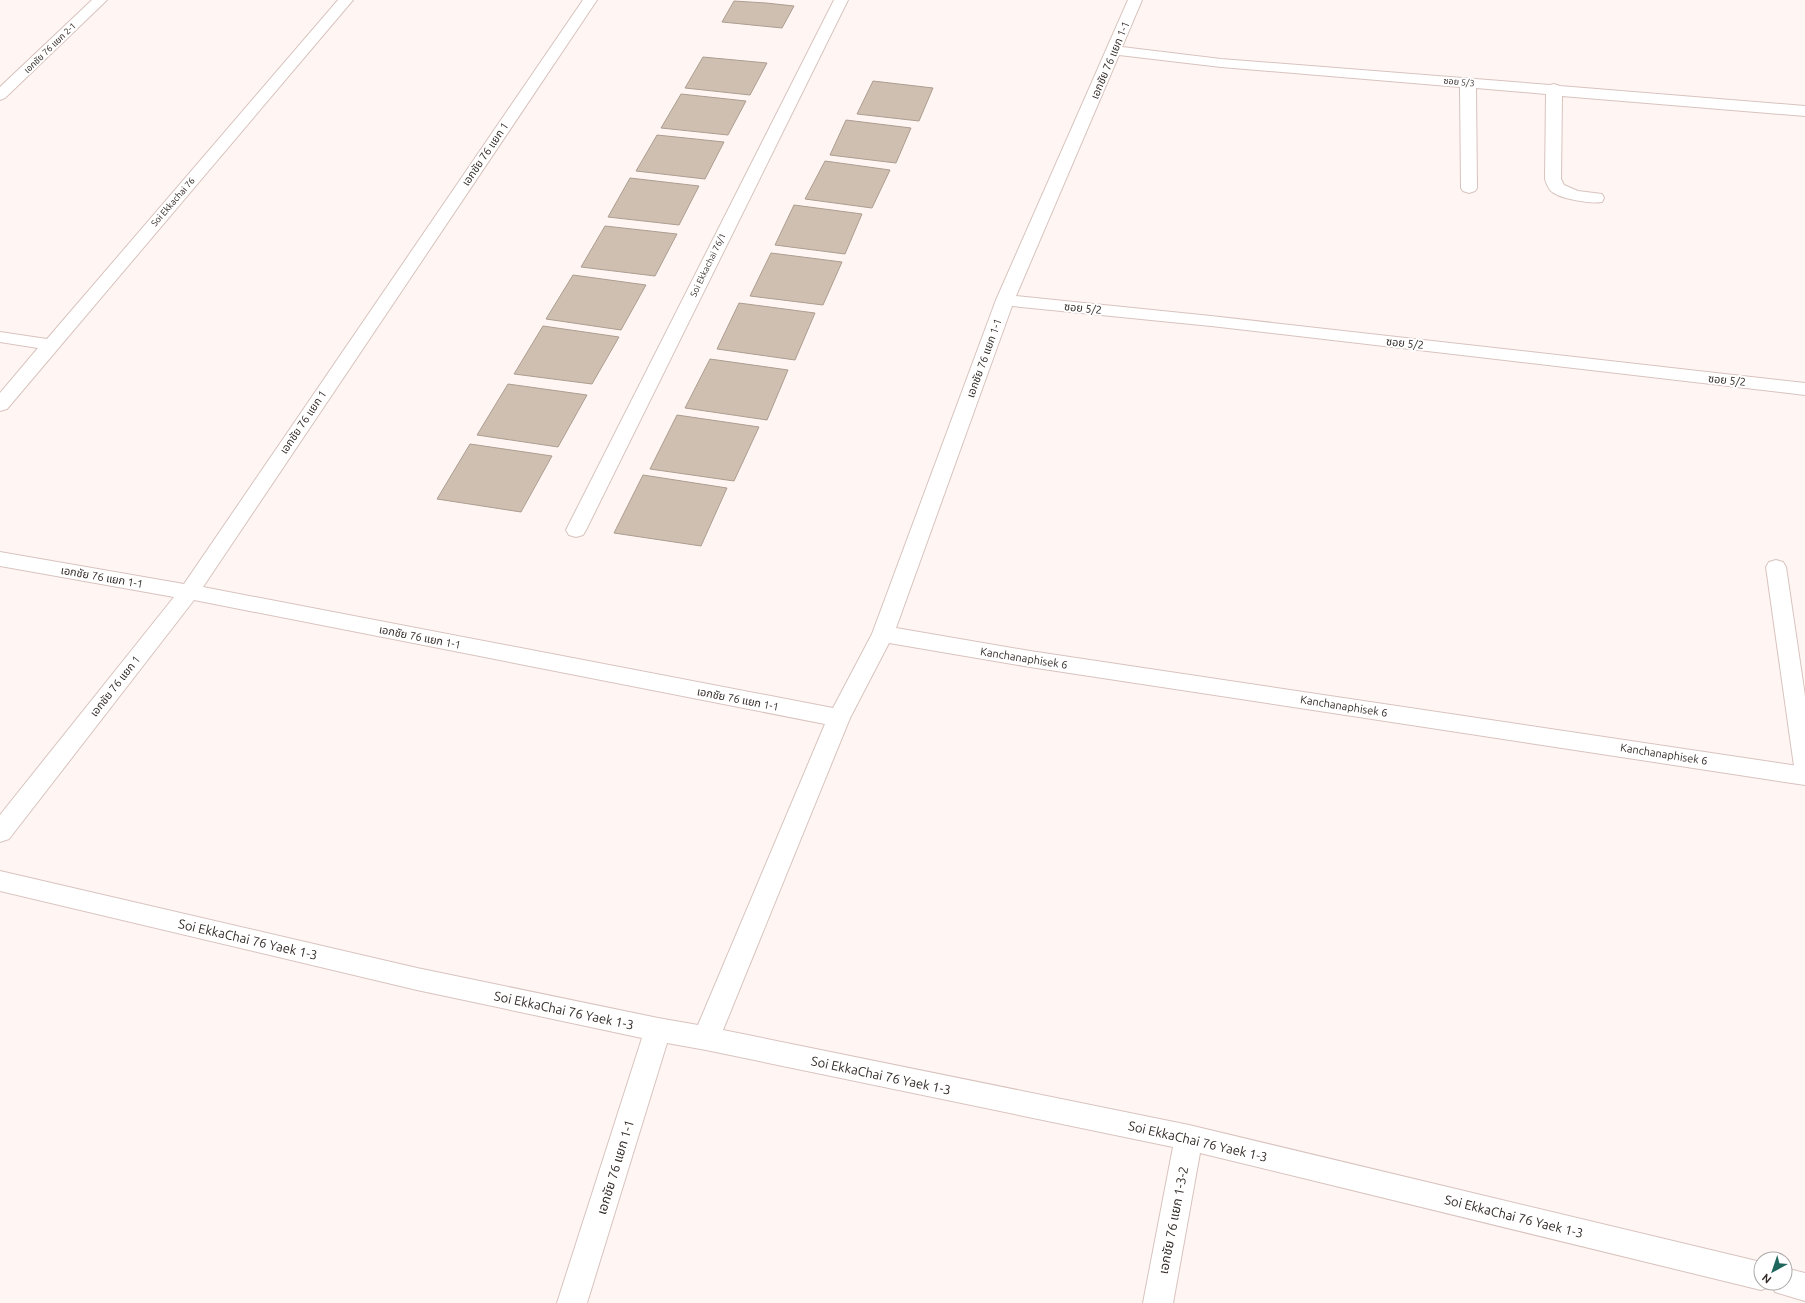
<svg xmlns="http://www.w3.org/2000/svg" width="1805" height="1303" viewBox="0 0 1805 1303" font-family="Ubuntu,'Noto Sans Thai',sans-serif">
<rect width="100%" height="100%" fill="#fff6f4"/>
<path fill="#cebfb1" stroke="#ac9d90" d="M 734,1 L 766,3 L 794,6 L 782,28 L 722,22 Z
M 703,57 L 767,63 L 750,95 L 685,88 Z
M 873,81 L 933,88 L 919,121 L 857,114 Z
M 681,94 L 746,101 L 728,135 L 661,128 Z
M 846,120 L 911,128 L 896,163 L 830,155 Z
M 657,135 L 724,142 L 705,179 L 636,171 Z
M 825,161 L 890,170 L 872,208 L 805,199 Z
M 630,178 L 699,186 L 679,225 L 608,217 Z
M 794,205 L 862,214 L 845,254 L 775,245 Z
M 605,226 L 677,234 L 655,276 L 581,267 Z
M 771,253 L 842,262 L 823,305 L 750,296 Z
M 573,275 L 646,285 L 621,330 L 546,319 Z
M 739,303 L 815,313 L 795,360 L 717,349 Z
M 543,326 L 619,337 L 592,384 L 514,374 Z
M 710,359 L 788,370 L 767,420 L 685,408 Z
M 508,384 L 587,395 L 558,447 L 477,435 Z
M 677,415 L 759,427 L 734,481 L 650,469 Z
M 470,444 L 552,456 L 521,512 L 437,499 Z
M 643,475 L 727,488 L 701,546 L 614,533 Z"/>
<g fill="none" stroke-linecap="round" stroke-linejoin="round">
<g stroke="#d8c3bd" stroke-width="2">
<path id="service" d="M 1776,560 L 1783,562 L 1786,567 L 1805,696 L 1805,774 L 1797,772 L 1794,766 L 1766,567 L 1769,562 Z"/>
</g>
<g stroke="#d8c3bd" stroke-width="2">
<path id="minor" d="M 92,0 L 107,0 L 5,98 L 0,100 L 0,87 Z
M 338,0 L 353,0 L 7,409 L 0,411 L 0,393 L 38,348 L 0,342 L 0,332 L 47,339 Z
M 583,0 L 597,0 L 203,587 L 833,708 L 872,634 L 996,300 L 1128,0 L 1142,0 L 1122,47 L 1221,59 L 1550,85 L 1554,84 L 1560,86 L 1805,106 L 1805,116 L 1562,96 L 1561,179 L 1564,185 L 1578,191 L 1602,194 L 1604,198 L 1602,202 C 1591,204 1558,199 1550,190 C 1548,187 1546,183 1545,179 L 1546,94 L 1476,88 L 1477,188 L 1475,191 L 1469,193 L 1463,191 L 1461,188 L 1460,87 L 1221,67 L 1119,55 L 1016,296 L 1211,316 L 1805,383 L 1805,395 L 1211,326 L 1012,306 L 896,628 L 1030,651 L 1805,767 L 1805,785 L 1030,667 L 889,643 L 850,718 L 723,1030 L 1189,1125 L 1761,1262 L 1761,1283 L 1785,1283 L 1785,1268 L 1805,1273 L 1805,1301 L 1775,1292 L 1772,1286 L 1761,1290 L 1200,1153 L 1173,1303 L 1143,1303 L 1173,1147 L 706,1050 L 667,1043 L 587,1303 L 557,1303 L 642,1038 L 417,990 L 0,891 L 0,871 L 417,968 L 658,1018 L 698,1025 L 825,724 L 194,600 L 9,839 L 0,842 L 0,815 L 174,597 L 0,566 L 0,552 L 184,584 Z
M 834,0 L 848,0 L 586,530 L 583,535 L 576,537 L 569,535 L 566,530 Z"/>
</g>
<use href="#service" fill="#fff" fill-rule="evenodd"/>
<use href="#minor" fill="#fff" fill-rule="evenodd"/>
</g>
<g text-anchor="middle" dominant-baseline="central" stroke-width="4" stroke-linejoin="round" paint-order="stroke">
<g font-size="9" fill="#332b28" stroke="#fff">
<text transform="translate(50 48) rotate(-44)">เอกชัย 76 แยก 2-1</text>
<text transform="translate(1459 82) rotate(5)">ซอย 5/3</text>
<text transform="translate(173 202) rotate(-49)">Soi Ekkachai 76</text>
<text transform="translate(708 265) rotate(-64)">Soi Ekkachai 76/1</text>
</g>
<g font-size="11" fill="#332b28" stroke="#fff">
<text transform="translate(1110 60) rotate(-67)">เอกชัย 76 แยก 1-1</text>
<text transform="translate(485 154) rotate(-56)">เอกชัย 76 แยก 1</text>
<text transform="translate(1083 308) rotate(6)">ซอย 5/2</text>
<text transform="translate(1405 343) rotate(6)">ซอย 5/2</text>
<text transform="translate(984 358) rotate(-70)">เอกชัย 76 แยก 1-1</text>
<text transform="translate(1727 380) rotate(6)">ซอย 5/2</text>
<text transform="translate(303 422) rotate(-56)">เอกชัย 76 แยก 1</text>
<text transform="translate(102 577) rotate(10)">เอกชัย 76 แยก 1-1</text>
<text transform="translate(420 637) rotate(11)">เอกชัย 76 แยก 1-1</text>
<text transform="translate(1024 658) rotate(9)">Kanchanaphisek 6</text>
<text transform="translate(115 686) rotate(-52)">เอกชัย 76 แยก 1</text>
<text transform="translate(738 699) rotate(11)">เอกชัย 76 แยก 1-1</text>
<text transform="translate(1344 706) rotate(9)">Kanchanaphisek 6</text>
<text transform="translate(1664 754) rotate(9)">Kanchanaphisek 6</text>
</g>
<g font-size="13" fill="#332b28" stroke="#fff">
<text transform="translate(248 939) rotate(13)">Soi EkkaChai 76 Yaek 1-3</text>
<text transform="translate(564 1010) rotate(12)">Soi EkkaChai 76 Yaek 1-3</text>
<text transform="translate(881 1075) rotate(12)">Soi EkkaChai 76 Yaek 1-3</text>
<text transform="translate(1198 1141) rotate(13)">Soi EkkaChai 76 Yaek 1-3</text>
<text transform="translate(615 1167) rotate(-73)">เอกชัย 76 แยก 1-1</text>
<text transform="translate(1514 1216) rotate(14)">Soi EkkaChai 76 Yaek 1-3</text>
<text transform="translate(1173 1220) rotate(-79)">เอกชัย 76 แยก 1-3-2</text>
</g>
</g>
<g transform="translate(1773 1271) rotate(220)"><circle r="19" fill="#ffffff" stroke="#adaaa9"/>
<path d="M0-3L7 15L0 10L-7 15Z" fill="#1f675c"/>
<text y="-6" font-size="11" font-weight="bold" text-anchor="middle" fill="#332b28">N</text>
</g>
</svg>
